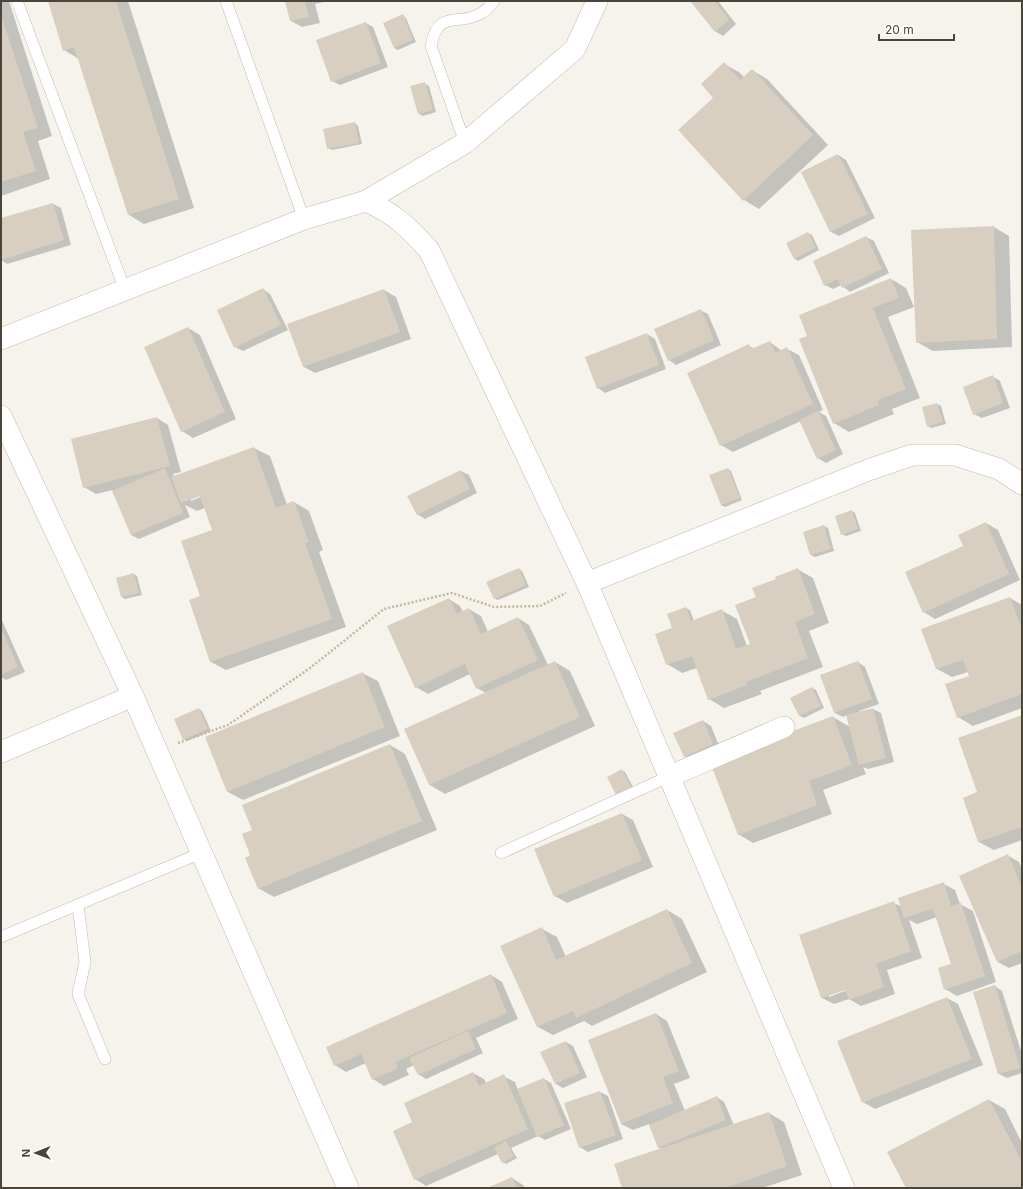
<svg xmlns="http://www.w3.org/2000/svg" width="1023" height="1189" viewBox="0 0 1023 1189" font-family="Inter,sans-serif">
<rect width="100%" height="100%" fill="#f6f3ec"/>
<path fill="#0003" fill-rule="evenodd" d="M 1,1 L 9,1 L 52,136 L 38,141 L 50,179 L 1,196 Z
M 49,1 L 128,1 L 194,208 L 144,224 L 129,215 L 79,59 L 64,50 Z
M 286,1 L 329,1 L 315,4 L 320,23 L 302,27 L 291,21 Z
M 691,1 L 718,1 L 736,24 L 723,36 L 715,31 Z
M 403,15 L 406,18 L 416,42 L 398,50 L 394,48 Z
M 366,23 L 373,27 L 388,67 L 340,85 L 332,81 Z
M 724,64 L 739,72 L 744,77 L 752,70 L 767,79 L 828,145 L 759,209 L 744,200 L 679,130 L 714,98 Z
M 425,84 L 429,86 L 436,112 L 423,116 L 419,114 Z
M 355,123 L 358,126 L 362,144 L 332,150 L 328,148 Z
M 838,155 L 846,160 L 875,218 L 839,236 L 831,232 L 802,173 Z
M 53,204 L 61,208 L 71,245 L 7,264 L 1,260 L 1,219 Z
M 994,227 L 1009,236 L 1012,347 L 933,351 L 917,342 L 912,231 Z
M 808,233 L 812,235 L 819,250 L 798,261 L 795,259 L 787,244 Z
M 866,237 L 874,241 L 889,273 L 850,292 L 841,285 L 833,289 L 825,285 Z
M 891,279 L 906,288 L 914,307 L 888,317 L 920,398 L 892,409 L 894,414 L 849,432 L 834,423 L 808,336 Z
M 263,289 L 270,294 L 288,330 L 243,351 L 235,347 Z
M 384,290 L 396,297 L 411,339 L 315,373 L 304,367 L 288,325 Z
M 700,310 L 708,314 L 721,345 L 676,365 L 669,360 Z
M 188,328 L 200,335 L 236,419 L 193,438 L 182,431 Z
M 647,334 L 655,339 L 666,369 L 605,393 L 598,388 Z
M 770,342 L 782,351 L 787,349 L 799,355 L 823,410 L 819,412 L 826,416 L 843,454 L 826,463 L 818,458 L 801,421 L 733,452 L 721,445 L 749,346 L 755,349 Z
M 992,376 L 1000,381 L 1010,408 L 982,418 L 974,414 Z
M 937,404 L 941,406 L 946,424 L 931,428 L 928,426 L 923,408 Z
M 157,418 L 168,425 L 181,472 L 173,474 L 174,477 L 254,448 L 270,456 L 287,505 L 294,502 L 309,511 L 323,550 L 319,552 L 346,627 L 226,670 L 211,662 L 190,601 L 201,597 L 213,530 L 205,508 L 197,511 L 185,505 L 190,517 L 139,539 L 131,535 L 113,490 L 96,494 L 84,487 ZM 204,494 L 205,495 L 191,501 L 191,498 Z
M 728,469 L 731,471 L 742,500 L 725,507 L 721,505 Z
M 461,471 L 469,475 L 477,493 L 425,519 L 417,514 Z
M 852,511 L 855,513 L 861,531 L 846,536 L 842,534 Z
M 986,523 L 998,530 L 1020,580 L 935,619 L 924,612 L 964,546 Z
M 824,526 L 828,528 L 834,551 L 815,557 L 811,555 Z
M 519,569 L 522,571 L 529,587 L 498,600 L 494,598 Z
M 797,569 L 813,578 L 829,623 L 809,631 L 823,667 L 760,691 L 762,694 L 724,708 L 709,699 L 697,668 L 682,673 L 667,664 L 674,628 L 686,608 L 690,610 L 694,621 L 721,610 L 737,619 L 747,646 L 751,644 L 757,598 L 778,580 Z
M 134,574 L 137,576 L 142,595 L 125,599 L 122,597 Z
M 1010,598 L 1022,605 L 1022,708 L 973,726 L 958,717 L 970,676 L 968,672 L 952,677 L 937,669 L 923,630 Z
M 449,599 L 460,606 L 463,612 L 469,609 L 481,616 L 488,632 L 518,618 L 529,625 L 548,665 L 555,662 L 570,671 L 595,726 L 445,794 L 430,785 L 405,730 L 486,693 L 477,688 L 470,674 L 428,694 L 416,687 Z
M 1,618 L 25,672 L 6,680 L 1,677 Z
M 858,662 L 865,667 L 879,704 L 859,711 L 860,712 L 873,709 L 881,713 L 894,762 L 868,769 L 863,767 L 866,774 L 823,790 L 832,814 L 753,843 L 738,834 L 833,717 L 850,727 L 847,715 L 843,717 L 835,713 Z
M 362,673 L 378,681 L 400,736 L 243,800 L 228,792 L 206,737 Z
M 812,688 L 816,690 L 824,708 L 804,718 L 800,716 L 792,698 Z
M 199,709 L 202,711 L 211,731 L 187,741 L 184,739 Z
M 1022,716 L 1022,840 L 994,850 L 979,842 L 979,793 Z
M 703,721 L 711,726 L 720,748 L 692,760 L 685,756 Z
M 390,745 L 405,754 L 437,830 L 274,897 L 258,888 L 252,855 L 254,830 Z
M 622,770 L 625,772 L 634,789 L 620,796 Z
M 622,814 L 633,820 L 653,867 L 567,903 L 555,896 Z
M 1007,855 L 1019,862 L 1022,869 L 1022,963 L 1009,968 L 998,962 Z
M 944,884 L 955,890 L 960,904 L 973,911 L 996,982 L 957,996 L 945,989 L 953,965 L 937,917 L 917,924 L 909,920 L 922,958 L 887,970 L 895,994 L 861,1006 L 849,999 L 834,1004 L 822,998 L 801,935 L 894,903 L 902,907 ZM 850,988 L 850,989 L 829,997 L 829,995 Z
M 667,910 L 682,919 L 707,972 L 592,1026 L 584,1021 L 553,1035 L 538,1027 L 542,929 L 557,937 L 566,957 Z
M 491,975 L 502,982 L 518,1019 L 476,1038 L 483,1053 L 426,1079 L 418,1074 L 414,1065 L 406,1069 L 409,1075 L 384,1086 L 373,1079 L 366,1063 L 346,1072 L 335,1065 Z
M 995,986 L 1002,991 L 1022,1054 L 1022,1073 L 1007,1078 L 999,1074 L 974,992 Z
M 947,998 L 958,1004 L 983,1065 L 875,1109 L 863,1102 Z
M 656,1014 L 667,1021 L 690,1078 L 674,1084 L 685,1111 L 717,1097 L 724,1102 L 734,1125 L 769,1113 L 784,1122 L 802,1175 L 762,1188 L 623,1188 L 662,1149 L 659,1148 L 649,1124 L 633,1130 L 621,1124 Z
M 566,1042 L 573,1046 L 587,1077 L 563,1088 L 556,1084 Z
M 473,1073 L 484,1079 L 486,1083 L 503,1076 L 515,1082 L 518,1090 L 544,1079 L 551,1083 L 571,1129 L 545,1140 L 538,1136 L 511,1148 L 517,1158 L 506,1164 L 503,1162 L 498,1154 L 426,1186 L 415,1179 L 414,1123 Z
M 600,1092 L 608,1096 L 623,1139 L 588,1152 L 580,1147 L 565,1104 Z
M 989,1100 L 1005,1109 L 1022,1143 L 1022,1188 L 907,1188 Z
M 512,1178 L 523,1185 L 525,1188 L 489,1188 Z"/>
<path fill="#d8cfc1" d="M 48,1 L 116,1 L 179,199 L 128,215 L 74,47 L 63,51 Z
M 285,1 L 305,1 L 309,17 L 290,21 Z
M 690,1 L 715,1 L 729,20 L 715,32 Z
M 403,14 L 413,40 L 394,48 L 383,23 Z
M 1,15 L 38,128 L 23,132 L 36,171 L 1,182 Z
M 366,22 L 381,63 L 331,82 L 316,40 Z
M 724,62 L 740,80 L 752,69 L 813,135 L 743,201 L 678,130 L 713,98 L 701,84 Z
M 425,82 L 433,110 L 418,114 L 410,86 Z
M 355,122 L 359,143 L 327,149 L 323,129 Z
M 838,154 L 868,214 L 830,232 L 801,172 Z
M 53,203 L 64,240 L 1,260 L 1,218 Z
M 994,226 L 997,339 L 916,343 L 911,230 Z
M 808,232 L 816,248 L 794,259 L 786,243 Z
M 866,236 L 882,269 L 842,288 L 837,279 L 824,286 L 813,261 Z
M 891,278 L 899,298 L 873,308 L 906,389 L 878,400 L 879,405 L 833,424 L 799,339 L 807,336 L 799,315 Z
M 263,288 L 281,325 L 234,348 L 217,310 Z
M 384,289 L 400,332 L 303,367 L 287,324 Z
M 701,309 L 714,340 L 668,361 L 654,329 Z
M 188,327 L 225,412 L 181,432 L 144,347 Z
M 647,333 L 659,365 L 597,389 L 585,357 Z
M 770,341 L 776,353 L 787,347 L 813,404 L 720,446 L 687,373 L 749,344 L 751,349 Z
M 993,375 L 1003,403 L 973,415 L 963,387 Z
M 937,403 L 943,422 L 927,427 L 922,407 Z
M 818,411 L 836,450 L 817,459 L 799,420 Z
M 157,417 L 170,466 L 83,488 L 71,439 Z
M 254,447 L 276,508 L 294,501 L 309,542 L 305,543 L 332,619 L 210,662 L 189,600 L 200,596 L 181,541 L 212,530 L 200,496 L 181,503 L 171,477 Z
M 165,468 L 183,513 L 131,535 L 112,491 Z
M 728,468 L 740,498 L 721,505 L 709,475 Z
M 461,470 L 470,489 L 417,515 L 407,496 Z
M 852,510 L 858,529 L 841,535 L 835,516 Z
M 986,522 L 1009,574 L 923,613 L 905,572 L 963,546 L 958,535 Z
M 824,525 L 831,549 L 810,555 L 803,532 Z
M 519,568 L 526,585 L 494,599 L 486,582 Z
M 798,568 L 815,614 L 795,622 L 808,658 L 746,682 L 747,685 L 708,700 L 692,656 L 666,665 L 655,634 L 672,628 L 667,614 L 686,607 L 691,621 L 722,609 L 736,649 L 750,644 L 735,605 L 756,597 L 752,588 L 776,579 L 775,577 Z
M 134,573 L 139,593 L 121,597 L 116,578 Z
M 1010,597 L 1022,629 L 1022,694 L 957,718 L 945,684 L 969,676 L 963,660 L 936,669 L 921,629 Z
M 449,598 L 457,614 L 469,608 L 481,634 L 518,617 L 538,660 L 476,689 L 465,664 L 415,688 L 387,626 Z
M 1,628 L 18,667 L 1,675 Z
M 555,661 L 580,717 L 429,785 L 404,729 Z
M 858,661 L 872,699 L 834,713 L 820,675 Z
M 363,672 L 385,727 L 227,792 L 205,737 Z
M 812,687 L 821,706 L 799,716 L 790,698 Z
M 199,708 L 208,729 L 183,740 L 174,719 Z
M 873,708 L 886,758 L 859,765 L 846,715 Z
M 1022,715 L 1022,827 L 978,842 L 963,798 L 977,792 L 958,738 Z
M 833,716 L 852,765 L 809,781 L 817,805 L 738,835 L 710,762 Z
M 703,720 L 713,744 L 684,757 L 673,733 Z
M 390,744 L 422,821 L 258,889 L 245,858 L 250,855 L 242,834 L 252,830 L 242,805 Z
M 622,769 L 631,787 L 616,795 L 607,777 Z
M 622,813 L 642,860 L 554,897 L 534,849 Z
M 1008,854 L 1022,887 L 1022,951 L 997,962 L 959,876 Z
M 944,882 L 951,906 L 961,903 L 985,976 L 944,990 L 938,968 L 951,964 L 933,909 L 904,918 L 898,898 Z
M 894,901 L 911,951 L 876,964 L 884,987 L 849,1000 L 845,990 L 821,998 L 799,935 Z
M 667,909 L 692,963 L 576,1018 L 573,1011 L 537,1027 L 500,946 L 542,927 L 556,960 Z
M 491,974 L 507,1013 L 395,1062 L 398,1068 L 372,1080 L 361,1054 L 334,1066 L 326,1047 Z
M 995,985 L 1020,1068 L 998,1074 L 973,992 Z
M 947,997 L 972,1059 L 862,1103 L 837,1041 Z
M 656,1013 L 679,1071 L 663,1077 L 673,1103 L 621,1124 L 588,1040 Z
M 468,1031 L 476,1049 L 418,1075 L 409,1058 Z
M 566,1041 L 580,1073 L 555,1084 L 540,1052 Z
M 473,1072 L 479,1086 L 504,1074 L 528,1129 L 414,1180 L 393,1131 L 412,1122 L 404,1103 Z
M 544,1078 L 564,1125 L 537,1137 L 517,1089 Z
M 600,1091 L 616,1135 L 579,1148 L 564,1103 Z
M 717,1096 L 726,1120 L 658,1148 L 649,1125 Z
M 989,1099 L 1022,1162 L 1022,1188 L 906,1188 L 887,1152 Z
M 769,1112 L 787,1166 L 725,1188 L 622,1188 L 614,1164 Z
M 506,1141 L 514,1156 L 502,1163 L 494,1148 Z
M 512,1177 L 517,1188 L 487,1188 Z"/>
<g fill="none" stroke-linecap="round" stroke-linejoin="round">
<g stroke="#c2bbae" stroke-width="12">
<path id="lane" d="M 17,1 L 125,290
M 226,1 L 304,219
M 465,143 L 431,46 C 438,7 460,28 483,12 C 487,10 491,4 494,1
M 501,853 L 670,776
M 78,905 L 85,962 L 78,994 L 105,1059
M 1,937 L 201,853"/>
</g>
<g stroke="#c2bbae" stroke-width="22">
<path id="street" d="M 366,201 L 465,143 L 575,49 L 597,1
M 1,339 L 304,219 L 366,201 C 395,214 408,227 429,250 L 587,583 L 844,1188
M 1,416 L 133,696 L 348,1188
M 587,583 L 871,469 L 912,455 L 955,455 L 999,469 L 1022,484
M 1,752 L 133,696
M 670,776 L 784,727"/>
</g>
<path stroke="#c4b79f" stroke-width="2.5" stroke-dasharray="2 2" stroke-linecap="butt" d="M 178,743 L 228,725 L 310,668 L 384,609 L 452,593 L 494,607 L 540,606 L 566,593"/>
<use href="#lane" stroke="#fff" stroke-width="11"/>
<use href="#street" stroke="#fff" stroke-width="21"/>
</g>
<rect width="1023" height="1189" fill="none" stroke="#4b4439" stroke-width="4"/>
<g transform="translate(36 1153) rotate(269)" stroke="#ffffff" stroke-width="3" paint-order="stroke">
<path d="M0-3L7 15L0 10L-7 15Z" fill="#4b4439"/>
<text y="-6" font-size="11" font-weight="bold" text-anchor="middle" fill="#4b4439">N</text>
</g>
<path d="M879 34v6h75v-6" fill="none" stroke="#4b4439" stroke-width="2"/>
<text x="885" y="34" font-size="12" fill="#4b4439" stroke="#ffffff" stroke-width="3" paint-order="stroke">20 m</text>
</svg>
